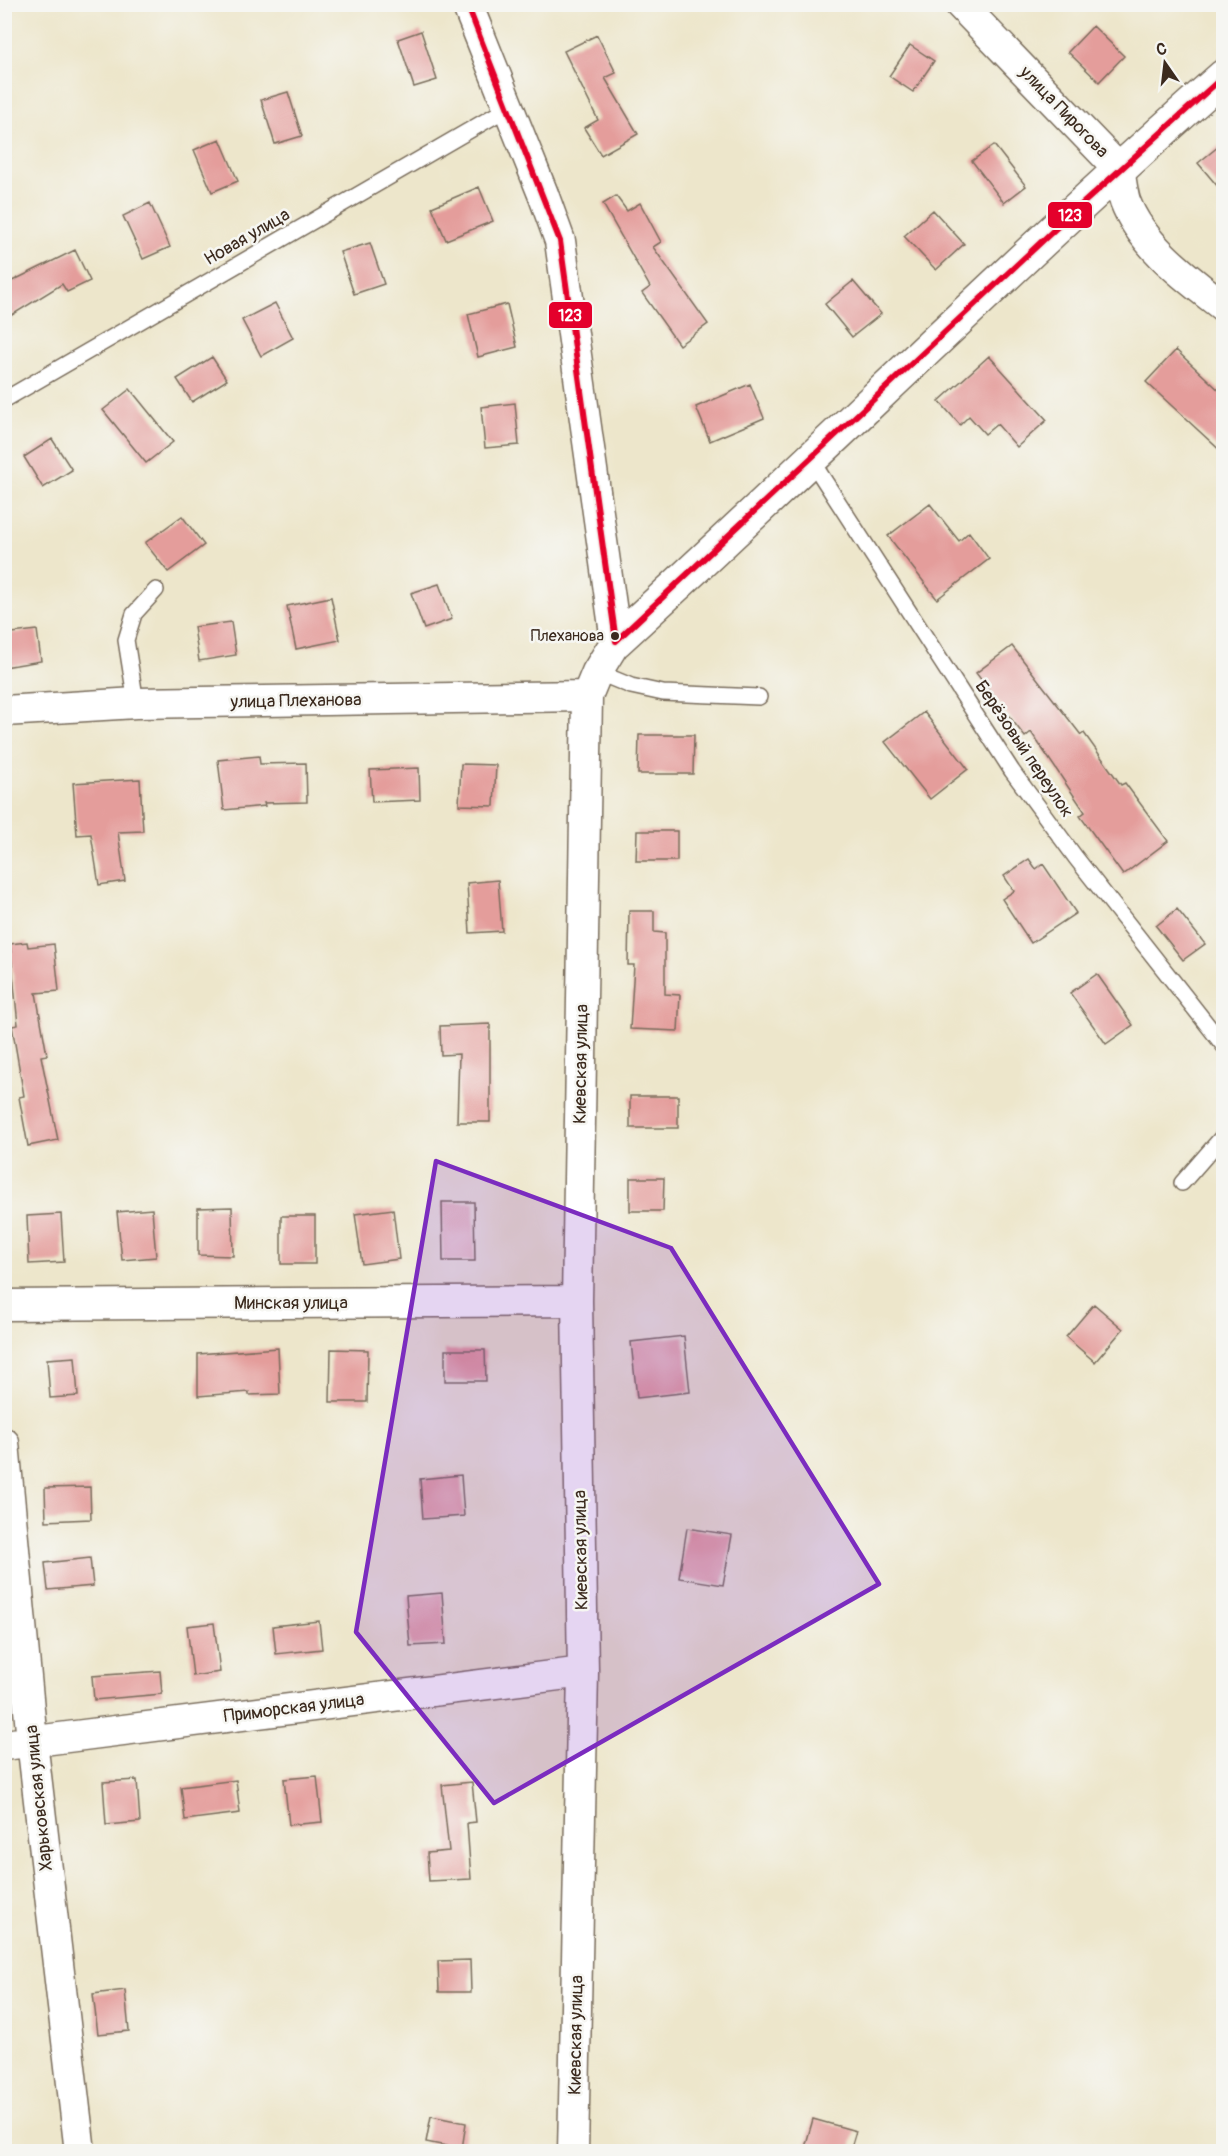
<svg xmlns="http://www.w3.org/2000/svg" width="1228" height="2156" viewBox="0 0 1228 2156" font-family="Pangolin,sans-serif">
<rect width="100%" height="100%" fill="#f6f6f2"/>
<filter id="ink" filterUnits="userSpaceOnUse"><feTurbulence type="fractalNoise" baseFrequency=".0167" numOctaves="2"/><feDisplacementMap in="SourceGraphic" scale="12" xChannelSelector="R" yChannelSelector="G"/><feConvolveMatrix kernelMatrix="1 2 1 2 8 2 1 2 1" color-interpolation-filters="sRGB"/></filter>
<filter id="wash" filterUnits="userSpaceOnUse"><feTurbulence type="fractalNoise" baseFrequency=".008" numOctaves="4" result="noise"/><feDisplacementMap in="SourceGraphic" scale="24" xChannelSelector="R" yChannelSelector="G"/><feGaussianBlur stdDeviation="1.35" result="paint"/><feColorMatrix in="noise" values="0 0 0 0 0 0 0 0 0 0 0 0 0 0 0 0 0 1.4 0 .05"/><feComposite in="paint" operator="in"/></filter>
<g filter="url(#wash)">
<rect width="100%" height="100%" fill="#ede6cb"/>
<g id="blocks">
<path fill="#e49d9b" d="M 1093,26 L 1124,56 L 1099,82 L 1068,52 Z
M 421,31 L 437,80 L 414,87 L 398,39 Z
M 597,35 L 616,73 L 605,78 L 638,134 L 601,155 L 584,128 L 598,120 L 564,51 Z
M 910,45 L 934,61 L 913,92 L 889,76 Z
M 288,92 L 302,136 L 275,144 L 261,100 Z
M 220,139 L 238,181 L 212,192 L 194,150 Z
M 1224,142 L 1224,194 L 1198,163 Z
M 994,145 L 1026,186 L 1004,203 L 972,161 Z
M 479,187 L 493,221 L 446,240 L 432,207 Z
M 616,196 L 627,211 L 640,203 L 661,242 L 653,247 L 708,324 L 679,345 L 642,293 L 650,287 L 603,204 Z
M 150,203 L 170,247 L 143,259 L 123,216 Z
M 933,210 L 964,244 L 936,270 L 904,236 Z
M 370,243 L 384,284 L 354,294 L 340,252 Z
M 75,250 L 90,281 L 67,292 L 62,284 L 4,320 L 4,285 Z
M 853,281 L 881,314 L 852,337 L 825,304 Z
M 275,303 L 293,338 L 261,356 L 242,320 Z
M 507,304 L 517,347 L 478,357 L 468,314 Z
M 1176,350 L 1224,395 L 1224,454 L 1146,382 Z
M 989,356 L 1047,420 L 1017,447 L 997,424 L 985,434 L 969,416 L 960,425 L 939,401 Z
M 212,357 L 227,380 L 192,402 L 177,379 Z
M 750,384 L 764,418 L 710,441 L 696,407 Z
M 130,389 L 173,442 L 146,463 L 103,410 Z
M 515,403 L 519,445 L 485,448 L 481,407 Z
M 52,439 L 72,470 L 43,488 L 24,457 Z
M 930,504 L 959,541 L 969,532 L 989,559 L 937,599 L 888,536 Z
M 182,516 L 204,545 L 168,572 L 145,543 Z
M 439,584 L 452,619 L 424,629 L 411,593 Z
M 331,597 L 340,640 L 296,649 L 287,606 Z
M 231,622 L 236,655 L 199,661 L 194,627 Z
M 37,630 L 41,661 L 4,667 L 4,634 Z
M 1012,646 L 1081,735 L 1084,733 L 1121,785 L 1125,783 L 1168,841 L 1123,875 L 1080,816 L 1085,812 L 1031,732 L 1025,737 L 976,673 Z
M 924,712 L 968,769 L 930,799 L 885,742 Z
M 639,735 L 694,735 L 693,774 L 638,774 Z
M 259,756 L 260,764 L 306,763 L 307,802 L 264,803 L 265,806 L 224,810 L 218,760 Z
M 461,764 L 496,765 L 494,806 L 459,805 Z
M 419,768 L 420,800 L 372,802 L 370,770 Z
M 140,779 L 143,831 L 118,832 L 125,881 L 99,885 L 91,834 L 77,835 L 73,783 Z
M 637,831 L 677,831 L 677,861 L 636,861 Z
M 1029,859 L 1036,869 L 1043,864 L 1076,913 L 1031,943 L 1002,899 L 1014,891 L 1004,876 Z
M 498,880 L 502,931 L 470,933 L 467,883 Z
M 1177,909 L 1205,944 L 1183,960 L 1156,926 Z
M 629,911 L 654,911 L 654,932 L 665,933 L 665,994 L 680,995 L 678,1031 L 630,1029 L 634,965 L 628,965 Z
M 27,942 L 28,947 L 54,944 L 59,991 L 36,993 L 47,1055 L 41,1056 L 58,1140 L 28,1146 L 19,1097 L 24,1096 L 12,1026 L 18,1025 L 10,944 Z
M 1097,974 L 1133,1025 L 1106,1044 L 1070,993 Z
M 490,1024 L 490,1122 L 457,1122 L 459,1054 L 441,1055 L 440,1026 Z
M 630,1096 L 678,1096 L 678,1128 L 630,1128 Z
M 630,1178 L 664,1178 L 663,1211 L 630,1211 Z
M 442,1202 L 474,1202 L 475,1261 L 443,1261 Z
M 232,1207 L 233,1256 L 198,1255 L 198,1208 Z
M 152,1209 L 156,1257 L 122,1260 L 117,1212 Z
M 393,1209 L 399,1259 L 362,1264 L 355,1214 Z
M 61,1214 L 64,1262 L 29,1264 L 27,1216 Z
M 281,1216 L 315,1216 L 315,1264 L 281,1264 Z
M 1094,1304 L 1123,1329 L 1095,1362 L 1066,1337 Z
M 684,1336 L 690,1392 L 637,1398 L 631,1342 Z
M 278,1348 L 280,1394 L 249,1395 L 249,1392 L 198,1396 L 198,1354 Z
M 331,1349 L 368,1350 L 367,1402 L 330,1402 Z
M 445,1350 L 485,1350 L 486,1381 L 445,1381 Z
M 75,1357 L 78,1396 L 50,1398 L 47,1359 Z
M 461,1475 L 464,1516 L 423,1519 L 420,1479 Z
M 90,1487 L 91,1519 L 46,1521 L 45,1488 Z
M 687,1528 L 732,1535 L 723,1585 L 679,1578 Z
M 90,1558 L 93,1586 L 48,1590 L 45,1563 Z
M 442,1593 L 446,1644 L 410,1646 L 406,1596 Z
M 319,1621 L 322,1649 L 276,1654 L 273,1626 Z
M 214,1623 L 220,1672 L 193,1676 L 187,1626 Z
M 160,1671 L 162,1694 L 94,1700 L 92,1676 Z
M 317,1776 L 322,1822 L 289,1825 L 284,1779 Z
M 137,1780 L 140,1822 L 106,1825 L 103,1782 Z
M 236,1780 L 240,1813 L 185,1820 L 181,1787 Z
M 472,1782 L 476,1822 L 467,1823 L 471,1879 L 429,1881 L 427,1853 L 449,1851 L 442,1785 Z
M 470,1960 L 471,1992 L 439,1992 L 438,1961 Z
M 125,1990 L 129,2031 L 98,2034 L 93,1994 Z
M 431,2116 L 466,2123 L 462,2149 L 426,2142 Z
M 813,2119 L 856,2131 L 850,2151 L 804,2151 Z"/>
</g>
</g>
<g filter="url(#ink)">
<use href="#blocks" fill-opacity="0" stroke="#796c5b" stroke-width="1.5"/>
<g fill="none" stroke-linecap="round" stroke-linejoin="round">
<g stroke="#796c5b" stroke-width="18">
<path id="service" d="M 4,400 L 508,108
M 811,460 L 1012,771 L 1076,858 L 1224,1046
M 597,672 L 631,686 L 663,693 L 759,697
M 136,703 L 126,640 L 134,614 L 156,590
M 1182,1183 L 1224,1135"/>
</g>
<g stroke="#796c5b" stroke-width="33">
<path id="minor" d="M 467,4 L 543,194 L 560,241 L 616,641 L 597,672 L 587,696 L 577,1301 L 583,1672 L 573,2152
M 960,4 L 1119,169 C 1121,179 1122,191 1125,201 C 1142,246 1187,278 1224,307
M 4,711 L 136,703 L 587,696
M 4,1305 L 577,1301
M 4,1443 L 32,1741 L 80,2152
M 4,1745 L 583,1672"/>
</g>
<g stroke="#796c5b" stroke-width="36">
<path id="tertiary" d="M 616,641 C 820,455 1016,259 1224,76"/>
</g>
<use href="#service" stroke="#fff" stroke-width="15"/>
<use href="#minor" stroke="#fff" stroke-width="30"/>
<use href="#tertiary" stroke="#fff" stroke-width="33"/>
<g stroke="#f6f6f2" stroke-width="10">
<path id="bus-1" d="M 467,4 L 560,241 L 616,641
M 616,641 L 1070,215 L 1224,76"/>
</g>
<use href="#bus-1" stroke="#e4002b" stroke-width="6"/>
</g>
</g>
<path fill="#7b2cbf" fill-opacity="0.2" stroke="#7b2cbf" stroke-width="4.5" stroke-linejoin="round" d="M 436,1161 L 671,1248 L 879,1584 L 494,1803 L 356,1632 Z"/>
<circle fill="#3b2a1e" stroke="#f6f6f2" stroke-width="2" cx="615" cy="636" r="5"/>
<g text-anchor="middle" dominant-baseline="central" stroke-width="5" stroke-linejoin="round" paint-order="stroke">
<g font-size="16" fill="#3b2a1e" stroke="#f6f6f2" text-anchor="end">
<text x="604" y="636">Плеханова</text>
</g>
<g font-size="18" fill="#3b2a1e" stroke="#f6f6f2">
<text transform="translate(1064 112) rotate(46)">улица Пирогова</text>
<text transform="translate(247 237) rotate(-30)">Новая улица</text>
<text transform="translate(296 701) rotate(-1)">улица Плеханова</text>
<text transform="translate(1024 749) rotate(56)">Берёзовый переулок</text>
<text transform="translate(581 1064) rotate(-89)">Киевская улица</text>
<text x="291" y="1303">Минская улица</text>
<text transform="translate(581 1550) rotate(-91)">Киевская улица</text>
<text transform="translate(294 1708) rotate(-7)">Приморская улица</text>
<text transform="translate(39 1798) rotate(-96)">Харьковская улица</text>
<text transform="translate(576 2035) rotate(-89)">Киевская улица</text>
</g>
</g>
<g stroke="#f6f6f2" stroke-width="2">
<rect x="1047" y="201" width="46" height="28" rx="6" fill="#e4002b"/>
<rect x="548" y="301" width="45" height="28" rx="6" fill="#e4002b"/>
</g>
<g font-size="16" text-anchor="middle" font-weight="bold" fill="#fff">
<text x="1070" y="221">123</text>
<text x="570" y="321">123</text>
</g>
<rect width="1228" height="2156" fill="none" stroke="#f6f6f2" stroke-width="24"/>
<g transform="translate(1165 63) rotate(346)" stroke="#f6f6f2" stroke-width="4.5" paint-order="stroke">
<path d="M0-4.5L10 22L0 15L-10 22Z" fill="#3b2a1e"/>
<text y="-9" font-size="16" font-weight="bold" text-anchor="middle" fill="#3b2a1e">С</text>
</g>
</svg>
